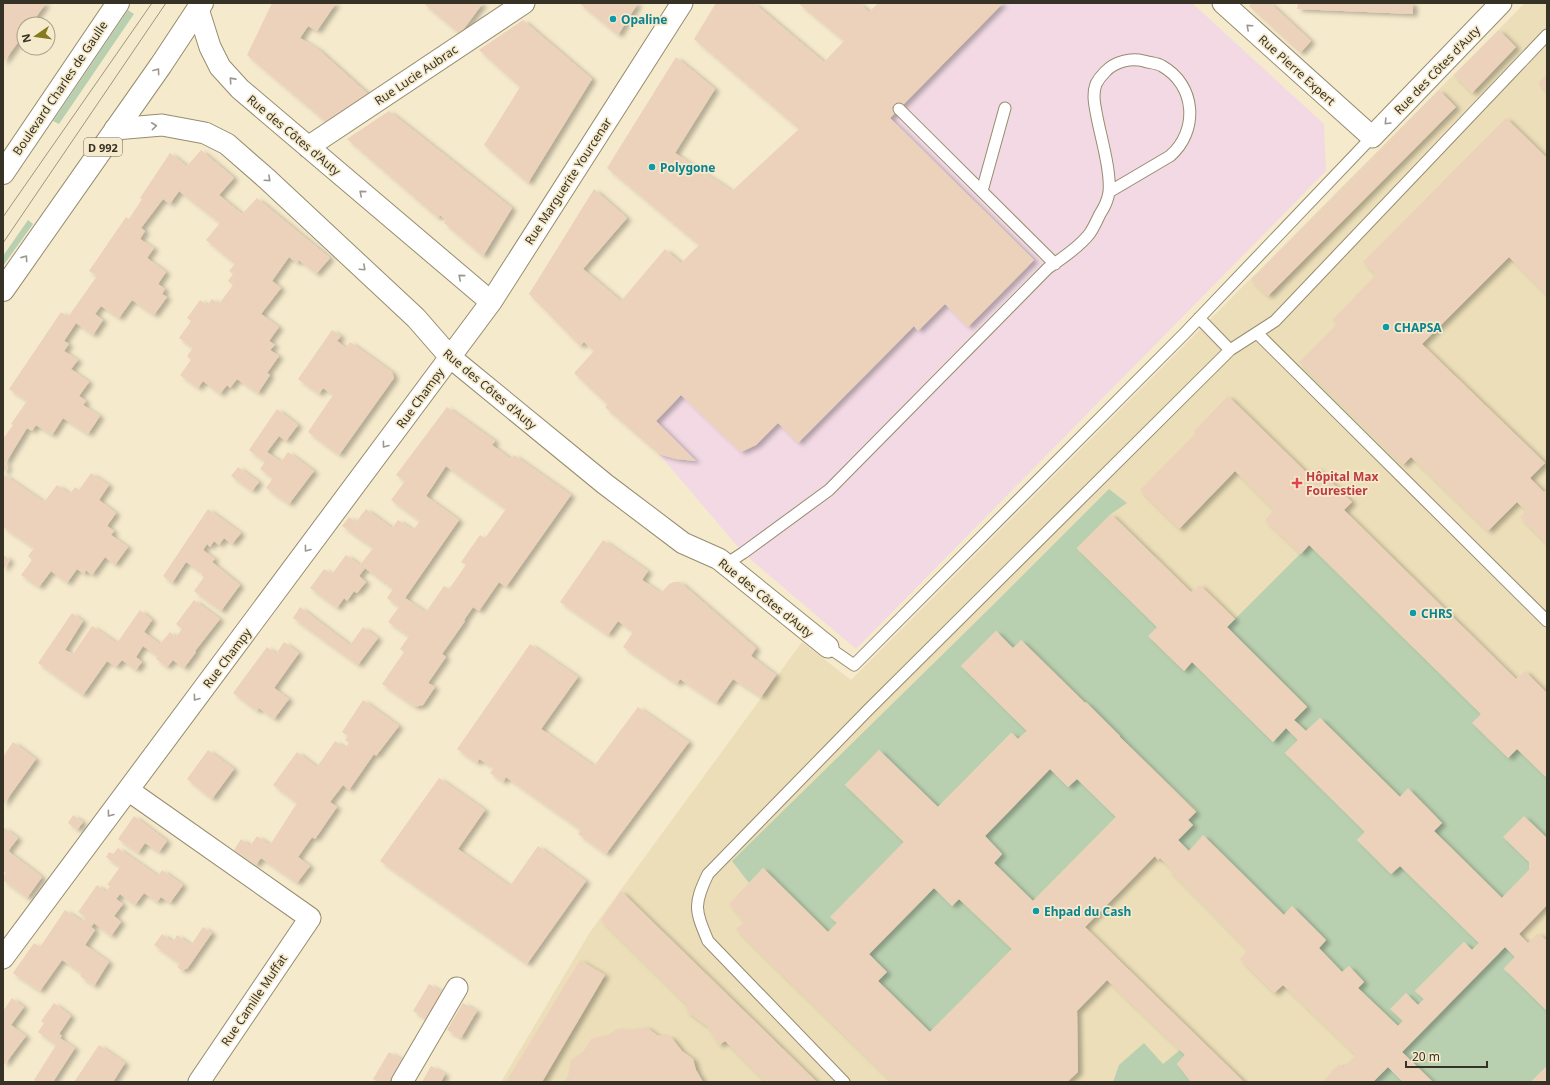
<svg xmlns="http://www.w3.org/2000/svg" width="1550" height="1085" viewBox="0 0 1550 1085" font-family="'Noto Sans',sans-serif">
<defs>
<filter id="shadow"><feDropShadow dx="4.5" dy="2.5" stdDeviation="2" flood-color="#0004"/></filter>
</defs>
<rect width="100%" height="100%" fill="#f6eacc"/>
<path fill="#ebdeb8" d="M 1525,3 L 1547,3 L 1547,1082 L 501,1082 L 590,932 L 802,642 L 851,680 Z"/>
<path fill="#f2d9e3" d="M 1004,3 L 1192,3 L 1324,124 L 1326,171 L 856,649 L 743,553 L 659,454 L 605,407 Z"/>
<path fill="#b9d0b0" d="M 128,10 L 134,14 L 59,124 L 53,121 Z
M 28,220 L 33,224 L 3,266 L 3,256 Z
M 1109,489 L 1127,503 L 1111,514 L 1077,548 L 1079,551 L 1157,627 L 1184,671 L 1192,662 L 1273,742 L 1286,728 L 1298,740 L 1285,753 L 1365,832 L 1357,840 L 1391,874 L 1400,866 L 1479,943 L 1472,950 L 1464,942 L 1415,991 L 1424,999 L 1418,1005 L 1406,993 L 1391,1009 L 1403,1021 L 1398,1026 L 1358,988 L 1364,982 L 1349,966 L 1342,972 L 1319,948 L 1326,940 L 1292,906 L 1284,915 L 1204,836 L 1189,851 L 1178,840 L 1193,825 L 1188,820 L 1197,811 L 1120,737 L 1120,736 L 1022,641 L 1023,640 L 1013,648 L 996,631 L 961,666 L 1027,731 L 1018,739 L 1011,733 L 938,807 L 879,750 L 845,785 L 904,842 L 831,917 L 837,923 L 828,932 L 763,868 L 749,883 L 732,861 L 993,605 Z
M 1309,545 L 1481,714 L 1508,758 L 1517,749 L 1547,778 L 1547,838 L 1504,837 L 1529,862 L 1529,870 L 1502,898 L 1434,831 L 1442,823 L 1408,789 L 1400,797 L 1320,718 L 1306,731 L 1294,720 L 1307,706 L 1227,627 Z
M 1050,769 L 1068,787 L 1077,779 L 1116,817 L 1033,901 L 994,863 L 1002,854 L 985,836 Z
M 934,888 L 952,906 L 959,899 L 1012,949 L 930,1032 L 878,981 L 869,955 Z
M 1505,947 L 1515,957 L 1504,969 L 1547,1011 L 1547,1066 L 1531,1082 L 1433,1082 L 1402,1052 Z
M 1144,1043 L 1163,1064 L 1180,1050 L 1185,1055 L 1177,1064 L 1191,1082 L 1113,1082 L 1119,1065 Z
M 1388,1067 L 1403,1082 L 1373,1082 Z"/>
<path fill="#ecd2bb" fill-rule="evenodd" filter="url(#shadow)" d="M 3,3 L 46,3 L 31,24 L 24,24 L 24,34 L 3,63 Z
M 272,3 L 336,3 L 317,31 L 308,26 L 300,38 L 318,49 L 368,94 L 327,123 L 247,55 Z
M 423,3 L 483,3 L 460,34 Z
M 579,3 L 638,3 L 618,35 Z
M 716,3 L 754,3 L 824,62 L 844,41 L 798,3 L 859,3 L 869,12 L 878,3 L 1003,3 L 890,118 L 1034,260 L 968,327 L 945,304 L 918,331 L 914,326 L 798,443 L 778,423 L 756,445 L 741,452 L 681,395 L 656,421 L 696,461 L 676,459 L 659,454 L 605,407 L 608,405 L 574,373 L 594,351 L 584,342 L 580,346 L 529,294 L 594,189 L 627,218 L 583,269 L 621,301 L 665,249 L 681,263 L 699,245 L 607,168 L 676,57 L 715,89 L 675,153 L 732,191 L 799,129 L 694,39 Z
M 1251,3 L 1270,3 L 1311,41 L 1300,53 L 1249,6 Z
M 1298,3 L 1413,3 L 1413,14 L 1297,9 Z
M 523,20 L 592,79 L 528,183 L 484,145 L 520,87 L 479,50 Z
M 1499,30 L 1516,47 L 1472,93 L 1454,75 Z
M 1547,74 L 1547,92 L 1538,83 Z
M 1439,90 L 1456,107 L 1268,296 L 1251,280 Z
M 389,111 L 512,208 L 483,256 L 444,223 L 446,220 L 440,215 L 438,218 L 347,139 Z
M 1506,118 L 1547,158 L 1547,295 L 1509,257 L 1422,344 L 1545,463 L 1530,478 L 1544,492 L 1547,489 L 1547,544 L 1520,517 L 1526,511 L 1517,502 L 1488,531 L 1411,457 L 1403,465 L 1299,362 L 1337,324 L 1332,320 L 1376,275 L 1363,262 Z
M 201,150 L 234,178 L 219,195 L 242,214 L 257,198 L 330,258 L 316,274 L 299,260 L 297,263 L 289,257 L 272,281 L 281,288 L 261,314 L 279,327 L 269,341 L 275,345 L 270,350 L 279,356 L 267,373 L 270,375 L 258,393 L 237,379 L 230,388 L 227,385 L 220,394 L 203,381 L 198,388 L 180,375 L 191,360 L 187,356 L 193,348 L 179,338 L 191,321 L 187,318 L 200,300 L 207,305 L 212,299 L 219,304 L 233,285 L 228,281 L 233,274 L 229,271 L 235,264 L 206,240 L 220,223 L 179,191 L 170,204 L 163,199 L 141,228 L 145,231 L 140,239 L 154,248 L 147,258 L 166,272 L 158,284 L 165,289 L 162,294 L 167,297 L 154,315 L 132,300 L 119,318 L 101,306 L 95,314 L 103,320 L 93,335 L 76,323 L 64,341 L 69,344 L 64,351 L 78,360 L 71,369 L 89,382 L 79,396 L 86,401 L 83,405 L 100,416 L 88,434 L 63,418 L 52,435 L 36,425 L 32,431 L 27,428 L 5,464 L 8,467 L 3,474 L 44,502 L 57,485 L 70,494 L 75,487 L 79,490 L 91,473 L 109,485 L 99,500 L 116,513 L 107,526 L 114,531 L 111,535 L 128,547 L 115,565 L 105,557 L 92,575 L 86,570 L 84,574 L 77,569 L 67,583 L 51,571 L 39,587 L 21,575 L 32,560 L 28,556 L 34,548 L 3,527 L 3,439 L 13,425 L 11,424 L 27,401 L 9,389 L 61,312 L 68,317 L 97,276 L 89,271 L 126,217 L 129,219 L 142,199 L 140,198 L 170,153 L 187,166 Z
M 332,330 L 341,336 L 337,341 L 346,348 L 350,342 L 392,372 L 394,378 L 339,455 L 308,432 L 333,395 L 323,388 L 319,394 L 298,379 Z
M 1228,396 L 1309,475 L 1317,468 L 1352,502 L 1344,510 L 1516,679 L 1525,671 L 1547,693 L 1547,778 L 1517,749 L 1508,758 L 1472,723 L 1481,714 L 1309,545 L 1301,554 L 1265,520 L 1274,510 L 1235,471 L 1179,529 L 1140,490 L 1196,433 L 1194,431 Z
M 447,407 L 495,441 L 492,445 L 511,459 L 514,455 L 571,495 L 506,587 L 499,582 L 479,611 L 473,607 L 464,620 L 465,621 L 442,654 L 446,657 L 428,683 L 435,687 L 423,705 L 415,707 L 382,684 L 404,652 L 400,649 L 409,636 L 388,622 L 399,607 L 387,598 L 393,589 L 365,568 L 359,576 L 366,582 L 357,593 L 354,591 L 347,601 L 344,598 L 337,608 L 310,588 L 324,569 L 332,574 L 346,555 L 360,565 L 373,548 L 342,526 L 349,517 L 356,522 L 366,509 L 392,528 L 398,520 L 413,530 L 420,521 L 391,500 L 405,481 L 396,475 ZM 446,466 L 506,509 L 485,538 L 480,535 L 461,562 L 466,565 L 449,589 L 444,586 L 426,612 L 405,598 L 459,520 L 426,496 Z
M 277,409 L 298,425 L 286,441 L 279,436 L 267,452 L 281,462 L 288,452 L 314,471 L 289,504 L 266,488 L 273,478 L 260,469 L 265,462 L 249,450 Z
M 238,467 L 259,482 L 252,491 L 231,476 Z
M 208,509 L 241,533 L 232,544 L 224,538 L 219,545 L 214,541 L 210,547 L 207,544 L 203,550 L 215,559 L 212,562 L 240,585 L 221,611 L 194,591 L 204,577 L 201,575 L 202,573 L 186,562 L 172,583 L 163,576 Z
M 1111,514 L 1191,592 L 1200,585 L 1235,619 L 1227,627 L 1307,707 L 1294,720 L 1306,731 L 1320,718 L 1400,797 L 1408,788 L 1442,823 L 1434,831 L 1502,898 L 1529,870 L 1529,862 L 1503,837 L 1524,816 L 1547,838 L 1547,905 L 1519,934 L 1528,943 L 1538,933 L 1547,941 L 1547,1011 L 1504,968 L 1515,957 L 1505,947 L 1402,1052 L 1433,1082 L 1403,1082 L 1388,1067 L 1373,1082 L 1326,1082 L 1324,1080 L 1339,1064 L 1343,1068 L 1356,1055 L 1283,985 L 1274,993 L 1240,959 L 1248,950 L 1170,871 L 1171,869 L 1160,858 L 1158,860 L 1155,856 L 1085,927 L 1244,1082 L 1191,1082 L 1177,1064 L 1185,1055 L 1107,980 L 1077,1011 L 1078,1072 L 1067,1082 L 892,1082 L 736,929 L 745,922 L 729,904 L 763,868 L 828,932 L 837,923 L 830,917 L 904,842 L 845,785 L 879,750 L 938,807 L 1012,733 L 1018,739 L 1027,731 L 961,666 L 996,631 L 1013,648 L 1021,640 L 1085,703 L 1086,702 L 1120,736 L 1120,737 L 1196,812 L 1188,820 L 1193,825 L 1178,840 L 1189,851 L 1203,835 L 1284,915 L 1292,906 L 1326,940 L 1319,948 L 1342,972 L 1349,966 L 1364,982 L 1358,988 L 1398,1026 L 1403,1021 L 1390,1009 L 1406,993 L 1418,1005 L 1424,999 L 1415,991 L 1464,942 L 1472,950 L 1479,943 L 1400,866 L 1391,874 L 1357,840 L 1365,832 L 1285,753 L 1298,740 L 1286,728 L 1273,742 L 1192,662 L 1184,671 L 1148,636 L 1157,627 L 1077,548 ZM 1050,769 L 1068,787 L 1077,779 L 1116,817 L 1033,901 L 994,863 L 1002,854 L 985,836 ZM 934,888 L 952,906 L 959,899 L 1012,949 L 930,1032 L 878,981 L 887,972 L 869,954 Z
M 603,540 L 648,571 L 642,580 L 661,593 L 669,584 L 674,582 L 680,582 L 756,648 L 751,656 L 776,675 L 761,697 L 733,679 L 716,703 L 680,679 L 677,684 L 623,647 L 633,632 L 618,621 L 608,635 L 560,602 Z
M 3,555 L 10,560 L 3,570 Z
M 194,600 L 220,619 L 195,651 L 196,652 L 184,668 L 173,660 L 167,667 L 156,659 L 158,656 L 143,646 L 136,657 L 142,662 L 136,670 L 122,660 L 116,667 L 107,661 L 83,695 L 38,663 L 72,613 L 83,621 L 65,650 L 73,654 L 92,626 L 117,643 L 140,610 L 152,620 L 144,632 L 160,644 L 170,632 L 176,637 L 182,629 L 176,624 Z
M 300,607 L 350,645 L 363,627 L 378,638 L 358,665 L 293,618 Z
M 284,642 L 299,653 L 274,688 L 289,699 L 274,719 L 259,708 L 257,711 L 233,693 L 267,647 L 276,654 Z
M 530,644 L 578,677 L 541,729 L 594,766 L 638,707 L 689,742 L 606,854 L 578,834 L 581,830 L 506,777 L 503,782 L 490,773 L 494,768 L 479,759 L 477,763 L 457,749 Z
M 363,700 L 399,726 L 376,756 L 374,754 L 349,790 L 343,785 L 330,802 L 337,807 L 315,839 L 312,837 L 298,857 L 310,866 L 297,883 L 261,858 L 256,865 L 234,850 L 241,839 L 250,846 L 257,836 L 270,845 L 297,803 L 273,785 L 297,752 L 317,767 L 335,741 L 345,748 L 349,743 L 345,740 L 348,736 L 342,732 Z
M 13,742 L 36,759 L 3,805 L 3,757 Z
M 208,750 L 234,769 L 212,799 L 187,779 Z
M 439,778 L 485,810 L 458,849 L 510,886 L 538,846 L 586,881 L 527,964 L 380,861 Z
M 73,815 L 83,822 L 77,830 L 68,823 Z
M 134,816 L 167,841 L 159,852 L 145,843 L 138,853 L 118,839 Z
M 3,827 L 18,838 L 8,851 L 42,877 L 27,898 L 3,880 L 3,877 L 6,873 L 3,871 Z
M 118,848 L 158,876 L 162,870 L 183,885 L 170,903 L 161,897 L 157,902 L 144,893 L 135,905 L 120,894 L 116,899 L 123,904 L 114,916 L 121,922 L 111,936 L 94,923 L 91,927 L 95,930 L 85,945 L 109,962 L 94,986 L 80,976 L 82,973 L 62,960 L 40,991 L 14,974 L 13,973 L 34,943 L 40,947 L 65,910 L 83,922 L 86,917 L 78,912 L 97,885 L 106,892 L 110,886 L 107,885 L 120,867 L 106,857 L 109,852 L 113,854 Z
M 621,891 L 817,1082 L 766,1082 L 725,1041 L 719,1045 L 707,1026 L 686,1011 L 689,1007 L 601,920 Z
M 203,927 L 212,933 L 187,969 L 186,968 L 183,971 L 177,967 L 180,964 L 154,945 L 162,934 L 173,942 L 177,935 L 191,945 Z
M 580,960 L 605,975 L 542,1082 L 506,1082 Z
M 429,984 L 442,992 L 427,1019 L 413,1011 Z
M 12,998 L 24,1007 L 11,1025 L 26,1036 L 5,1064 L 3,1063 L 3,1011 Z
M 54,1003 L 71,1016 L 59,1034 L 62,1036 L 60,1038 L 75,1048 L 53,1082 L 37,1082 L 34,1080 L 56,1045 L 38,1032 L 44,1023 L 41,1021 Z
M 463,1003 L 477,1011 L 461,1038 L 447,1030 Z
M 646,1027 L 657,1035 L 671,1037 L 682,1051 L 693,1059 L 696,1070 L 703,1082 L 564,1082 L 568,1076 L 571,1060 L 583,1052 L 591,1039 L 608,1035 L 617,1029 L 630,1030 Z
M 99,1045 L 125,1063 L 113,1082 L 74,1082 Z
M 389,1052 L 402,1060 L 389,1082 L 378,1082 L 373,1079 Z
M 431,1066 L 445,1074 L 441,1082 L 422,1082 Z
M 1547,1066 L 1547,1082 L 1531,1082 Z"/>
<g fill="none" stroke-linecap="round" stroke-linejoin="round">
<g stroke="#968c6f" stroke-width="13">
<path id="lane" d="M 899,109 L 1055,264
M 982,191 L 1005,108
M 1199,318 L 1230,350
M 1257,333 L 1547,621
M 726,564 L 743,553 L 829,490 L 1048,268 C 1060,260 1082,244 1090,233 C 1094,227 1097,220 1100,214 C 1104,208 1108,199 1109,192 C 1111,171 1101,138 1097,117 C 1095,106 1092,95 1096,84 C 1098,80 1102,75 1105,72 C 1115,61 1131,58 1144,61 C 1150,63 1157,63 1162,66 C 1196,85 1199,131 1170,156 L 1109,192
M 828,647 L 854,665 L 1185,333 L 1372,137
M 844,1082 L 708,941 C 695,910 693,905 708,874 L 869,709 L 1230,350 L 1275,321 L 1547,35"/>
</g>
<g stroke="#968c6f" stroke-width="23">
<path id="street" d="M 1223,3 L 1372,137 L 1501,3
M 198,9 L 210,47 L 220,67 L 240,89 L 491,302
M 115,129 L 162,125 L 205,133 L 227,144 L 267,179 L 416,318 L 450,357 L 605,484 L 683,543 L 719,559 L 828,647
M 308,147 L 524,3
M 128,790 L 310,918 L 199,1082
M 3,958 L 491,302 L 682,3
M 402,1082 L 457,988"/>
</g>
<g stroke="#968c6f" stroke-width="24">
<path id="primary" d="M 3,173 L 118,3
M 3,290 L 161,65 L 202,3"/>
</g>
<use href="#lane" stroke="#fff" stroke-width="11"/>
<use href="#street" stroke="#fff" stroke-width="21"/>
<use href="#primary" stroke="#fff" stroke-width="22"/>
<path stroke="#9e9680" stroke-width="1" d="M 3,217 L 152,3
M 3,243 L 166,3"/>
</g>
<defs><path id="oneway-chevron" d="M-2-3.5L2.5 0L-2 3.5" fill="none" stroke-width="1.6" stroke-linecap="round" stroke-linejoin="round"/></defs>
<g stroke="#9b9892">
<use href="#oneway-chevron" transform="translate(1249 27) rotate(-138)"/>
<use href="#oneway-chevron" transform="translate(157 71) rotate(-54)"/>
<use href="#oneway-chevron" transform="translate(232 80) rotate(-132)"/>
<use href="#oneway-chevron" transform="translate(1387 122) rotate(134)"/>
<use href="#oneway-chevron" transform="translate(154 126) rotate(-6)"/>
<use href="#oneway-chevron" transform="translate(268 179) rotate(42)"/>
<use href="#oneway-chevron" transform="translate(362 193) rotate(-140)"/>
<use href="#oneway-chevron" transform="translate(25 258) rotate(-55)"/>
<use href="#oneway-chevron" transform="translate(363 268) rotate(43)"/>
<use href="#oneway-chevron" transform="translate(461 277) rotate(-140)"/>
<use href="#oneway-chevron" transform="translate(385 445) rotate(127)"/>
<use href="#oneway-chevron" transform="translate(307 549) rotate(127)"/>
<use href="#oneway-chevron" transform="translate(196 698) rotate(127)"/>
<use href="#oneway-chevron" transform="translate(110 814) rotate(127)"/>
</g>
<g fill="#0f9aa8" stroke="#f6eacc" stroke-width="1.5">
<circle cx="613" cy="19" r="4"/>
<circle cx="652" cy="167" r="4"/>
<circle cx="1386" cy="327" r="4"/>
<circle cx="1413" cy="613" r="4"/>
<circle cx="1036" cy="911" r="4"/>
</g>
<path fill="#e0444e" stroke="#f6eacc" stroke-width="1.5" d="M1295 477h4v4h4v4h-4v4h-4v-4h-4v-4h4z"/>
<g text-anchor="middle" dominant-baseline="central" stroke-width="3.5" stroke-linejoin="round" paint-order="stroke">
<rect fill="#f6eacc" stroke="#706958" stroke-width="1" x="84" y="138" width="38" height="18" rx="3"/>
<g font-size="11" font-weight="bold" fill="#373226">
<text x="103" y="147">D 992</text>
</g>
<g font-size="12" font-weight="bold" fill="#0d838f" stroke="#f6eacc" text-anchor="start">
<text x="621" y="19">Opaline</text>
<text x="660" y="167">Polygone</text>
<text x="1394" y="327">CHAPSA</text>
<text x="1421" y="613">CHRS</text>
<text x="1044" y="911">Ehpad du Cash</text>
</g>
<g font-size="12" fill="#373226" stroke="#f6eacc">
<text transform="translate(1297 70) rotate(42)">Rue Pierre Expert</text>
<text transform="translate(1437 70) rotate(-46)">Rue des Côtes d'Auty</text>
<text transform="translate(416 75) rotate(-34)">Rue Lucie Aubrac</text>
<text transform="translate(60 88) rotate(-56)">Boulevard Charles de Gaulle</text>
<text transform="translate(294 135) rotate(40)">Rue des Côtes d'Auty</text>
<text transform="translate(568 181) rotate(-57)">Rue Marguerite Yourcenar</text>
<text transform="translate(490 389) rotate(40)">Rue des Côtes d'Auty</text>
<text transform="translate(420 398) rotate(-54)">Rue Champy</text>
<text transform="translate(766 598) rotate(39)">Rue des Côtes d'Auty</text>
<text transform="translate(227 658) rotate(-53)">Rue Champy</text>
<text transform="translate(254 1000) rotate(-56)">Rue Camille Muffat</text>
</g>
<g font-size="12" font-weight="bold" fill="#be3a42" stroke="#f6eacc" text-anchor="start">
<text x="1306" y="476">Hôpital Max<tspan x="1306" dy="14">Fourestier</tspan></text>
</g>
</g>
<rect width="1550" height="1085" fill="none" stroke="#373226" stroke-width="8"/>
<g transform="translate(36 36) rotate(257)"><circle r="19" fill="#f6eacc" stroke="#aaa08a"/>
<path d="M0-3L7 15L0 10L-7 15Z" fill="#867a1f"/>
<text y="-6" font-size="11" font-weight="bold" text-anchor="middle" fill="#373226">N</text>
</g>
<path d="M1406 1061v6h81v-6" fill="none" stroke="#373226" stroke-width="2"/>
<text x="1412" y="1061" font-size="12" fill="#373226" stroke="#f6eacc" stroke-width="3" paint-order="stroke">20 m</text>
</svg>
